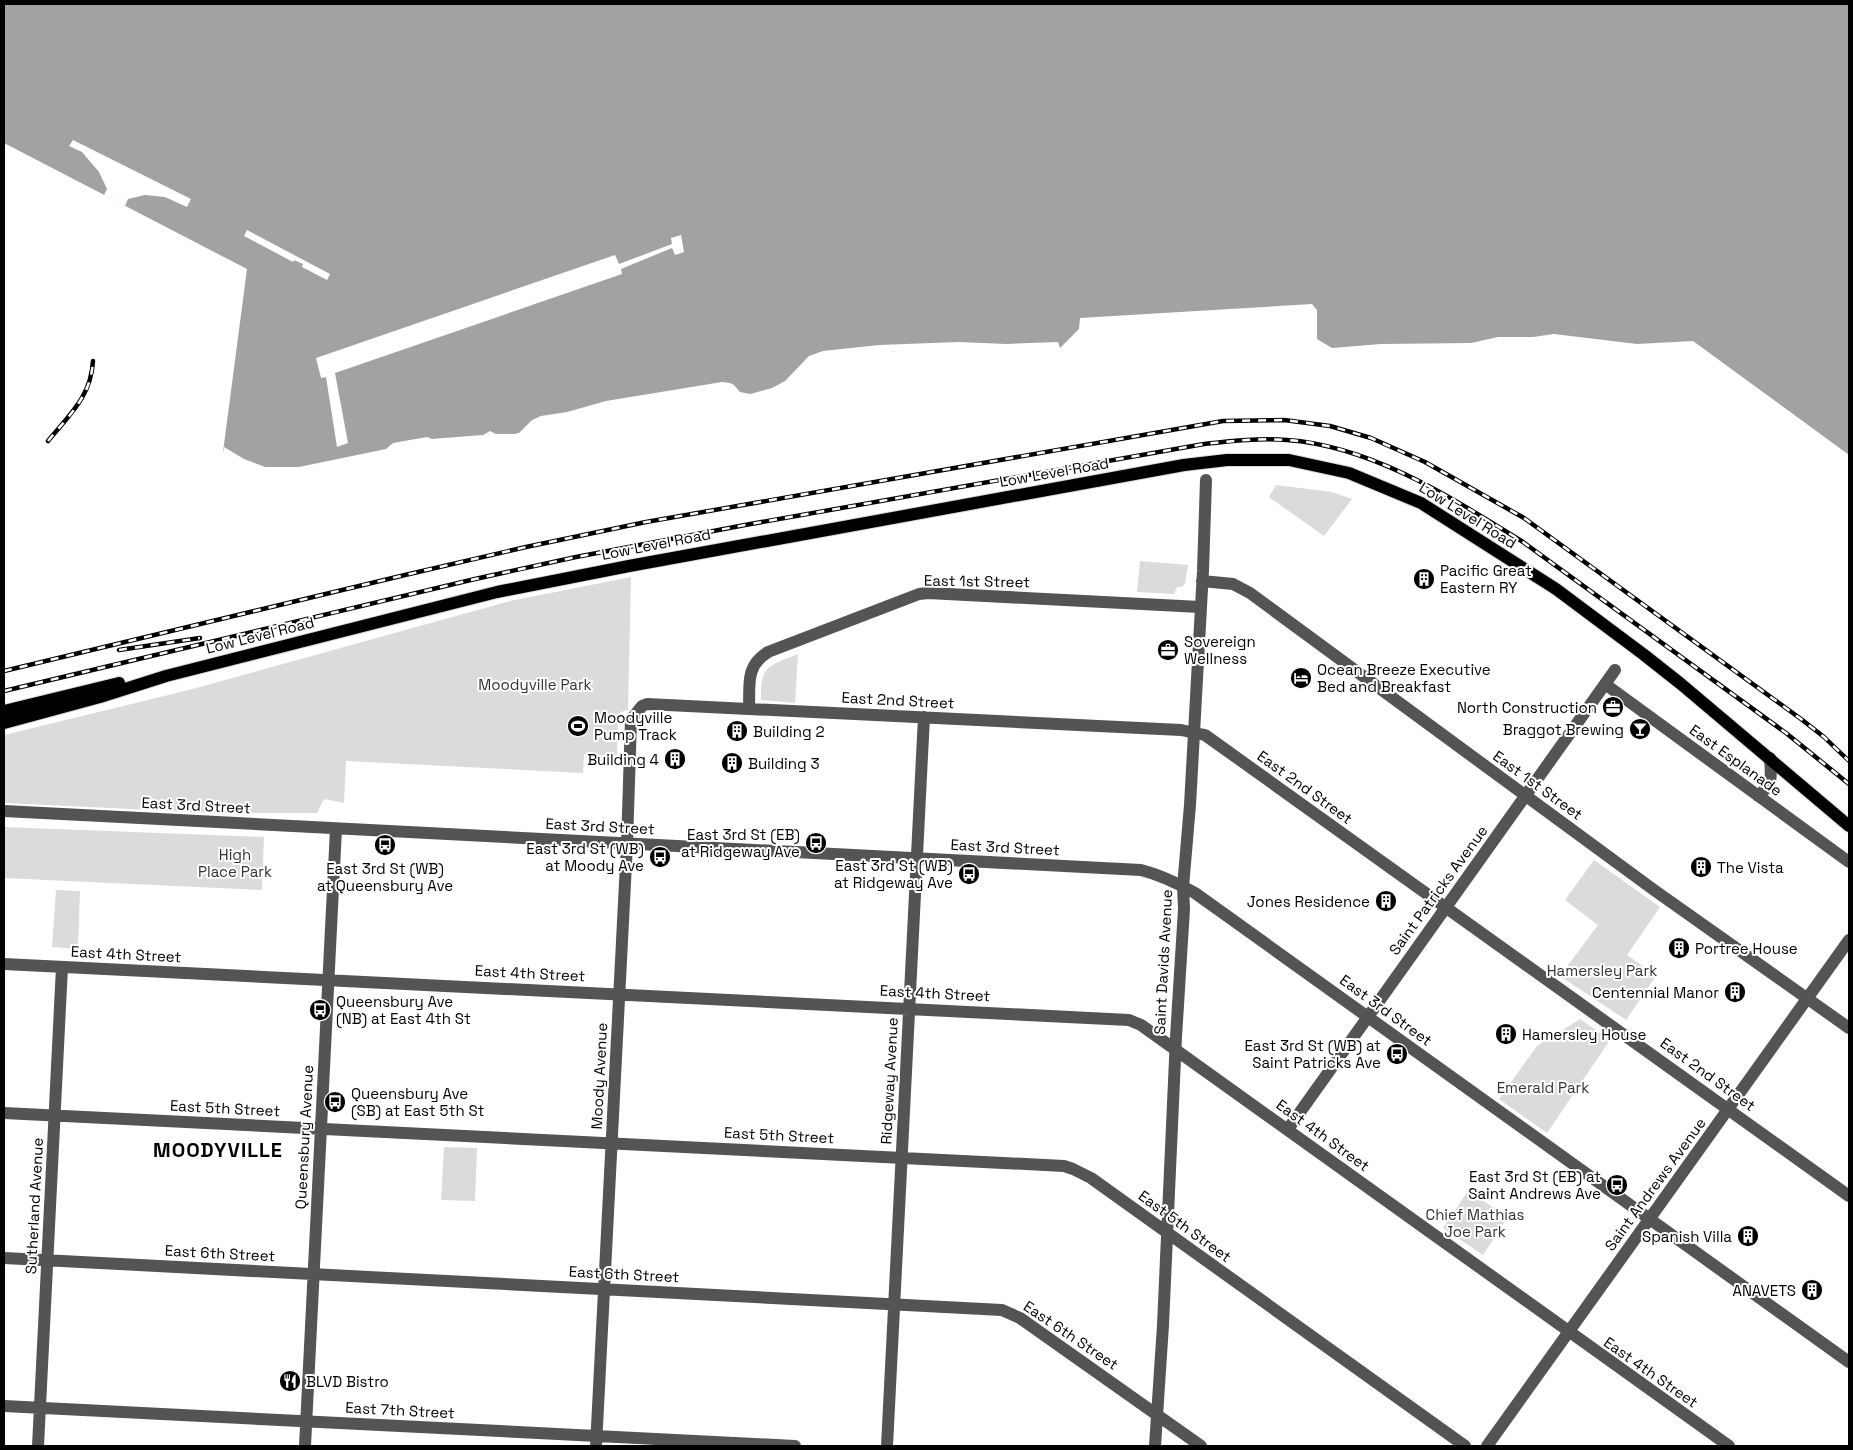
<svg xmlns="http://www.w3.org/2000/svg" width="1853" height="1450" viewBox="0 0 1853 1450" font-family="'Space Grotesk',sans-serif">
<rect width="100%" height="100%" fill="#fff"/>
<path fill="#dbdbdb" d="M 1276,485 L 1332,492 L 1352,499 L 1324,536 L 1269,497 Z
M 1140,561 L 1188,565 L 1185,584 L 1181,587 L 1177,587 L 1174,594 L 1137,592 Z
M 631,577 L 628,710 L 621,712 L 618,716 L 617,756 L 584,754 L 583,773 L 346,761 L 344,803 L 324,799 L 317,813 L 216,813 L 4,803 L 4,735 L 189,690 L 510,601 Z
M 798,654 L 795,703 L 761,700 C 760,665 769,666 798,654 Z
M 4,827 L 264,837 L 262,890 L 4,878 Z
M 1594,860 L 1660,907 L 1627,955 L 1656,976 L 1626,1020 L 1560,976 L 1598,925 L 1565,900 Z
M 56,890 L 80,891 L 78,949 L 52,947 Z
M 1580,1019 L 1610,1040 L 1547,1133 L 1499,1099 L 1537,1046 Z
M 444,1147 L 477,1148 L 475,1201 L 441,1200 Z
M 1468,1191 L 1508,1217 L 1483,1255 L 1443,1228 Z"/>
<path fill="#a2a2a2" d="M 4,4 L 1849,4 L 1849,455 L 1693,341 L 1637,344 L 1554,334 L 1533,337 L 1498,337 L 1471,343 L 1381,344 L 1332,348 L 1317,339 L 1317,310 L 1312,304 L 1080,318 L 1079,329 L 1060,348 L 1004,350 L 939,347 L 822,358 L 813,362 L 786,388 L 747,399 L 724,388 L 537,422 L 521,435 L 389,450 L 331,465 L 269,470 L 223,452 L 247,269 L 4,143 Z"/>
<path fill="#fff" d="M 73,140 L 191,199 L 187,207 L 165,197 L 145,195 L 128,199 L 125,206 L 104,195 L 107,189 L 99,172 L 82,152 L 69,146 Z
M 247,230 L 330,274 L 327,280 L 302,267 L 303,264 L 294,260 L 293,262 L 244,236 Z
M 681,235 L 684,252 L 675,255 L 672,248 L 621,269 L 622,274 L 335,373 L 348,443 L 337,447 L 326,377 L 321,378 L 316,358 L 615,255 L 619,264 L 672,244 L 671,238 Z
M 959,342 L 1006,344 L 1058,342 L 1060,348 L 1058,351 L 1004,352 L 939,349 L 897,351 L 823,360 L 815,364 L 797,378 L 787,390 L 747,402 L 736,399 L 724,391 L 638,405 L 538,425 L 523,437 L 517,439 L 493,440 L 390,453 L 332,467 L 300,473 L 263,472 L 223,455 L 224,447 L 244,459 L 265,467 L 299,467 L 386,449 L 393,443 L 427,437 L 432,439 L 483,435 L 490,431 L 496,434 L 514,434 L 519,433 L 532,420 L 541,416 L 567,412 L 606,401 L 722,382 L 730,383 L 734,385 L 740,392 L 750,394 L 772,388 L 785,381 L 809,356 L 823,351 L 879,345 Z"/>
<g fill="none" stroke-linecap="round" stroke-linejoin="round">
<g stroke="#dbdbdb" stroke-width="14">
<path id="major" d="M 4,711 L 119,683
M 4,723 L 100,697 L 166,676 L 497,592 L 629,566 L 1184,465 L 1227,460 L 1289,460 L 1349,473 L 1421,503 L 1556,589 L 1643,654 L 1681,684 L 1849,826"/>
</g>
<path stroke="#545454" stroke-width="12" d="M 1202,581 L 1233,584 L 1250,593 L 1654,890 L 1849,1028
M 1605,684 L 1849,862
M 749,709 C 750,685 745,666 768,652 L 919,594 L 928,593 L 1200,607
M 1758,796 C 1774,783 1771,778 1770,758
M 4,811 L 1141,870 C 1161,875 1177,883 1195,893 L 1849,1362
M 4,964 L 1129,1020 L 1141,1025 C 1338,1164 1532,1307 1729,1446
M 4,1113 L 1064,1166 L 1073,1169 L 1091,1178 L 1465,1446
M 1288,1129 L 1615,670
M 4,1258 L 1002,1310 L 1020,1318 L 1201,1446
M 4,1406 L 795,1446
M 38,1446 L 62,967
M 305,1446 L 336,829
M 596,1446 L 627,844 L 631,720 L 642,706 L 647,704 L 1181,730 L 1205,735 L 1849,1196
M 887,1446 L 924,717
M 1155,1446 L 1163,1325 L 1176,1037 L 1184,909 L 1183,887 L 1190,805 L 1203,571 L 1206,480
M 1487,1446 L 1849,940"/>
<use href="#major" stroke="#000" stroke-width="12"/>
<g stroke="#000" stroke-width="4.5">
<path id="rail" d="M 48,441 C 69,415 91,397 93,361
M 119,650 L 200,638
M 4,671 L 405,575 L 526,547 L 646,522 L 1223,421 L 1284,420 L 1330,426 L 1371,438 L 1425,462 L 1524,518 L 1801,719 L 1824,737 L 1849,761
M 4,691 L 475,579 L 576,557 L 745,525 L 1204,444 C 1232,441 1259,438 1287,440 C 1372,446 1452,498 1523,542 L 1786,733 L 1849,784"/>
</g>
<use href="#rail" stroke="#fff" stroke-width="2.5" stroke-dasharray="8" stroke-linecap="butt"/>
</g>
<defs>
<g id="building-disc" transform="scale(1.125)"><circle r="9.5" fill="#000" stroke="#fff"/><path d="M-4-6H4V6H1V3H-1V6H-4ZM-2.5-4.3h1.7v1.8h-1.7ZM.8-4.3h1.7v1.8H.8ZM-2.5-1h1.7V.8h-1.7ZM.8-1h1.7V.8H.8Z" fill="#fff"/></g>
<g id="office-disc" transform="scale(1.125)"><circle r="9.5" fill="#000" stroke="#fff"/><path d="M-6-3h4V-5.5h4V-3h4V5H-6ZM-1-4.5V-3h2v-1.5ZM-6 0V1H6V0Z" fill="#fff"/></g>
<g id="hotel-disc" transform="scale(1.125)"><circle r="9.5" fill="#000" stroke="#fff"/><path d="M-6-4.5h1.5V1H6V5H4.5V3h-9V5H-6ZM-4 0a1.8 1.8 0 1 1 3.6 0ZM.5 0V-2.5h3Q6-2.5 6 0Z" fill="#fff"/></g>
<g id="stadium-disc" transform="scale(1.125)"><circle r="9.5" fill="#000" stroke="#fff"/><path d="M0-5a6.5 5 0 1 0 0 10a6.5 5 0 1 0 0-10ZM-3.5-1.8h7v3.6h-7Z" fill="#fff"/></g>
<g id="bar-disc" transform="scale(1.125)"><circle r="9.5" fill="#000" stroke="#fff"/><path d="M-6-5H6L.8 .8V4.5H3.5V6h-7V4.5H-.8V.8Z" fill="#fff"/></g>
<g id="bus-disc" transform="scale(1.125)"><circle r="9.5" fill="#000" stroke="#fff"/><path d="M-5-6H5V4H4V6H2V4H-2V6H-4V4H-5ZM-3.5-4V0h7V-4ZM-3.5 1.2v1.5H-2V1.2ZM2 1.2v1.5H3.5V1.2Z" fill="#fff"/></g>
<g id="restaurant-disc" transform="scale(1.125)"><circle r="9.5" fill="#000" stroke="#fff"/><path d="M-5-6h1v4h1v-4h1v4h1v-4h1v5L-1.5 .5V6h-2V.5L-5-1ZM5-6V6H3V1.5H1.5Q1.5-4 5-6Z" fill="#fff"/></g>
</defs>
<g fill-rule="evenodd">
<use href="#building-disc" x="1424" y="579"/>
<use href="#office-disc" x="1168" y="650"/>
<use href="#hotel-disc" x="1301" y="678"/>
<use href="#office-disc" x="1613" y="707"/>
<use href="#stadium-disc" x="578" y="726"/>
<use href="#bar-disc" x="1640" y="729"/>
<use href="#building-disc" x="737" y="731"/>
<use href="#building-disc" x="675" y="759"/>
<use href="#building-disc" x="732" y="763"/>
<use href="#bus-disc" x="816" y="843"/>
<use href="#bus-disc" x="385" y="845"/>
<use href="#bus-disc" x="660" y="857"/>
<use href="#building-disc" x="1701" y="867"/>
<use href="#bus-disc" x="969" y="874"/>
<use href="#building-disc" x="1386" y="901"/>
<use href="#building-disc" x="1679" y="948"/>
<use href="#building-disc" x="1735" y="992"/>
<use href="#bus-disc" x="320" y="1010"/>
<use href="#building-disc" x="1506" y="1034"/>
<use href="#bus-disc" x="1397" y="1054"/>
<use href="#bus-disc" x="335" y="1102"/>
<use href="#bus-disc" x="1617" y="1185"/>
<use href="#building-disc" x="1748" y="1236"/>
<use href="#building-disc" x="1812" y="1290"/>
<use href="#restaurant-disc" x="290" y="1381"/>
</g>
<g text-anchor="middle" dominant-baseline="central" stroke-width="4" stroke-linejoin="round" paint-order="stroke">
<g font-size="15" fill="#000" stroke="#fff">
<text transform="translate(1054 472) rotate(-10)">Low Level Road</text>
<text transform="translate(1468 515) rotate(32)">Low Level Road</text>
<text transform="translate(656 544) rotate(-11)">Low Level Road</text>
<text transform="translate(977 581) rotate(1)">East 1st Street</text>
<text transform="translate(260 635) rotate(-14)">Low Level Road</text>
<text transform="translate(898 700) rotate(3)">East 2nd Street</text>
<text transform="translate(1736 760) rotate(36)">East Esplanade</text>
<text transform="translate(1538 785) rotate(36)">East 1st Street</text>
<text transform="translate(1305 787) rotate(36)">East 2nd Street</text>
<text transform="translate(196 805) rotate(3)">East 3rd Street</text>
<text transform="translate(600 826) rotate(3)">East 3rd Street</text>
<text transform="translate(1005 847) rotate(3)">East 3rd Street</text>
<text transform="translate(1438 890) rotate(-54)">Saint Patricks Avenue</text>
<text transform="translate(126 954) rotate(3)">East 4th Street</text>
<text transform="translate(1163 962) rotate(-87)">Saint Davids Avenue</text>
<text transform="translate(530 973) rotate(3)">East 4th Street</text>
<text transform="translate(935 993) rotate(3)">East 4th Street</text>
<text transform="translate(1386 1010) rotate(36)">East 3rd Street</text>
<text transform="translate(1708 1074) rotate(36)">East 2nd Street</text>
<text transform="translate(599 1076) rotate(-87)">Moody Avenue</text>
<text transform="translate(889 1081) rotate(-87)">Ridgeway Avenue</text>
<text transform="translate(225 1108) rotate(3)">East 5th Street</text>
<text transform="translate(779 1135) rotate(3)">East 5th Street</text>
<text transform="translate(1323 1135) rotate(36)">East 4th Street</text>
<text transform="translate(304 1137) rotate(-87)">Queensbury Avenue</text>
<text transform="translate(1655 1184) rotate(-54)">Saint Andrews Avenue</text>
<text transform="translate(34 1206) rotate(-87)">Sutherland Avenue</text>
<text transform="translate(1185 1226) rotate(36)">East 5th Street</text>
<text transform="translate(220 1253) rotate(3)">East 6th Street</text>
<text transform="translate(624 1274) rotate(3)">East 6th Street</text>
<text transform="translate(1071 1335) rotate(34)">East 6th Street</text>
<text transform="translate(1651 1372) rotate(35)">East 4th Street</text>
<text transform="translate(400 1410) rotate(3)">East 7th Street</text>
</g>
<g font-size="15" fill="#000" stroke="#fff" text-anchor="start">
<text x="1440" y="570">Pacific Great<tspan x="1440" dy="17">Eastern RY</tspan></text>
<text x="1184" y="641">Sovereign<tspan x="1184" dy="17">Wellness</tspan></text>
<text x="1317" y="669">Ocean Breeze Executive<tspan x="1317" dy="17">Bed and Breakfast</tspan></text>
<text x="1597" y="707" text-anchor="end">North Construction</text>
<text x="594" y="717">Moodyville<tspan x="594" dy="17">Pump Track</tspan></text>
<text x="1624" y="729" text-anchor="end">Braggot Brewing</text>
<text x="753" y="731">Building 2</text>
<text x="659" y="759" text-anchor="end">Building 4</text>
<text x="748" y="763">Building 3</text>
<text x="800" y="834" text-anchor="end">East 3rd St (EB)<tspan x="800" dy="17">at Ridgeway Ave</tspan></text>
<text x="644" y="848" text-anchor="end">East 3rd St (WB)<tspan x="644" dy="17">at Moody Ave</tspan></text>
<text x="953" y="865" text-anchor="end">East 3rd St (WB)<tspan x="953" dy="17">at Ridgeway Ave</tspan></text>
<text x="1717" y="867">The Vista</text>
<text x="385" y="868" text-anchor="middle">East 3rd St (WB)<tspan x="385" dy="17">at Queensbury Ave</tspan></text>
<text x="1370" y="901" text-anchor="end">Jones Residence</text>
<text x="1695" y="948">Portree House</text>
<text x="1719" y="992" text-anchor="end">Centennial Manor</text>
<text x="336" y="1001">Queensbury Ave<tspan x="336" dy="17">(NB) at East 4th St</tspan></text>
<text x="1522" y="1034">Hamersley House</text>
<text x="1381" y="1045" text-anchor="end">East 3rd St (WB) at<tspan x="1381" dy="17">Saint Patricks Ave</tspan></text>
<text x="351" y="1093">Queensbury Ave<tspan x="351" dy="17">(SB) at East 5th St</tspan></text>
<text x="1601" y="1176" text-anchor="end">East 3rd St (EB) at<tspan x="1601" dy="17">Saint Andrews Ave</tspan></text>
<text x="1732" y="1236" text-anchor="end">Spanish Villa</text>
<text x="1796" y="1290" text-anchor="end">ANAVETS</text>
<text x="306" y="1381">BLVD Bistro</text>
</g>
<g font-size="15" fill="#323232" stroke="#fff">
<text x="535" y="684">Moodyville Park</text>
<text x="235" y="854">High<tspan x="235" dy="17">Place Park</tspan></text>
<text x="1602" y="970">Hamersley Park</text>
<text x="1543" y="1087">Emerald Park</text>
<text x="1475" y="1214">Chief Mathias<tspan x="1475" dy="17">Joe Park</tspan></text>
</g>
<g font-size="20" font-weight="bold" letter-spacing="1" fill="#000" stroke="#fff">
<text x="218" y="1150">MOODYVILLE</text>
</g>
</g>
<rect width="1853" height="1450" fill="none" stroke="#000000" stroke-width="10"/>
</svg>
